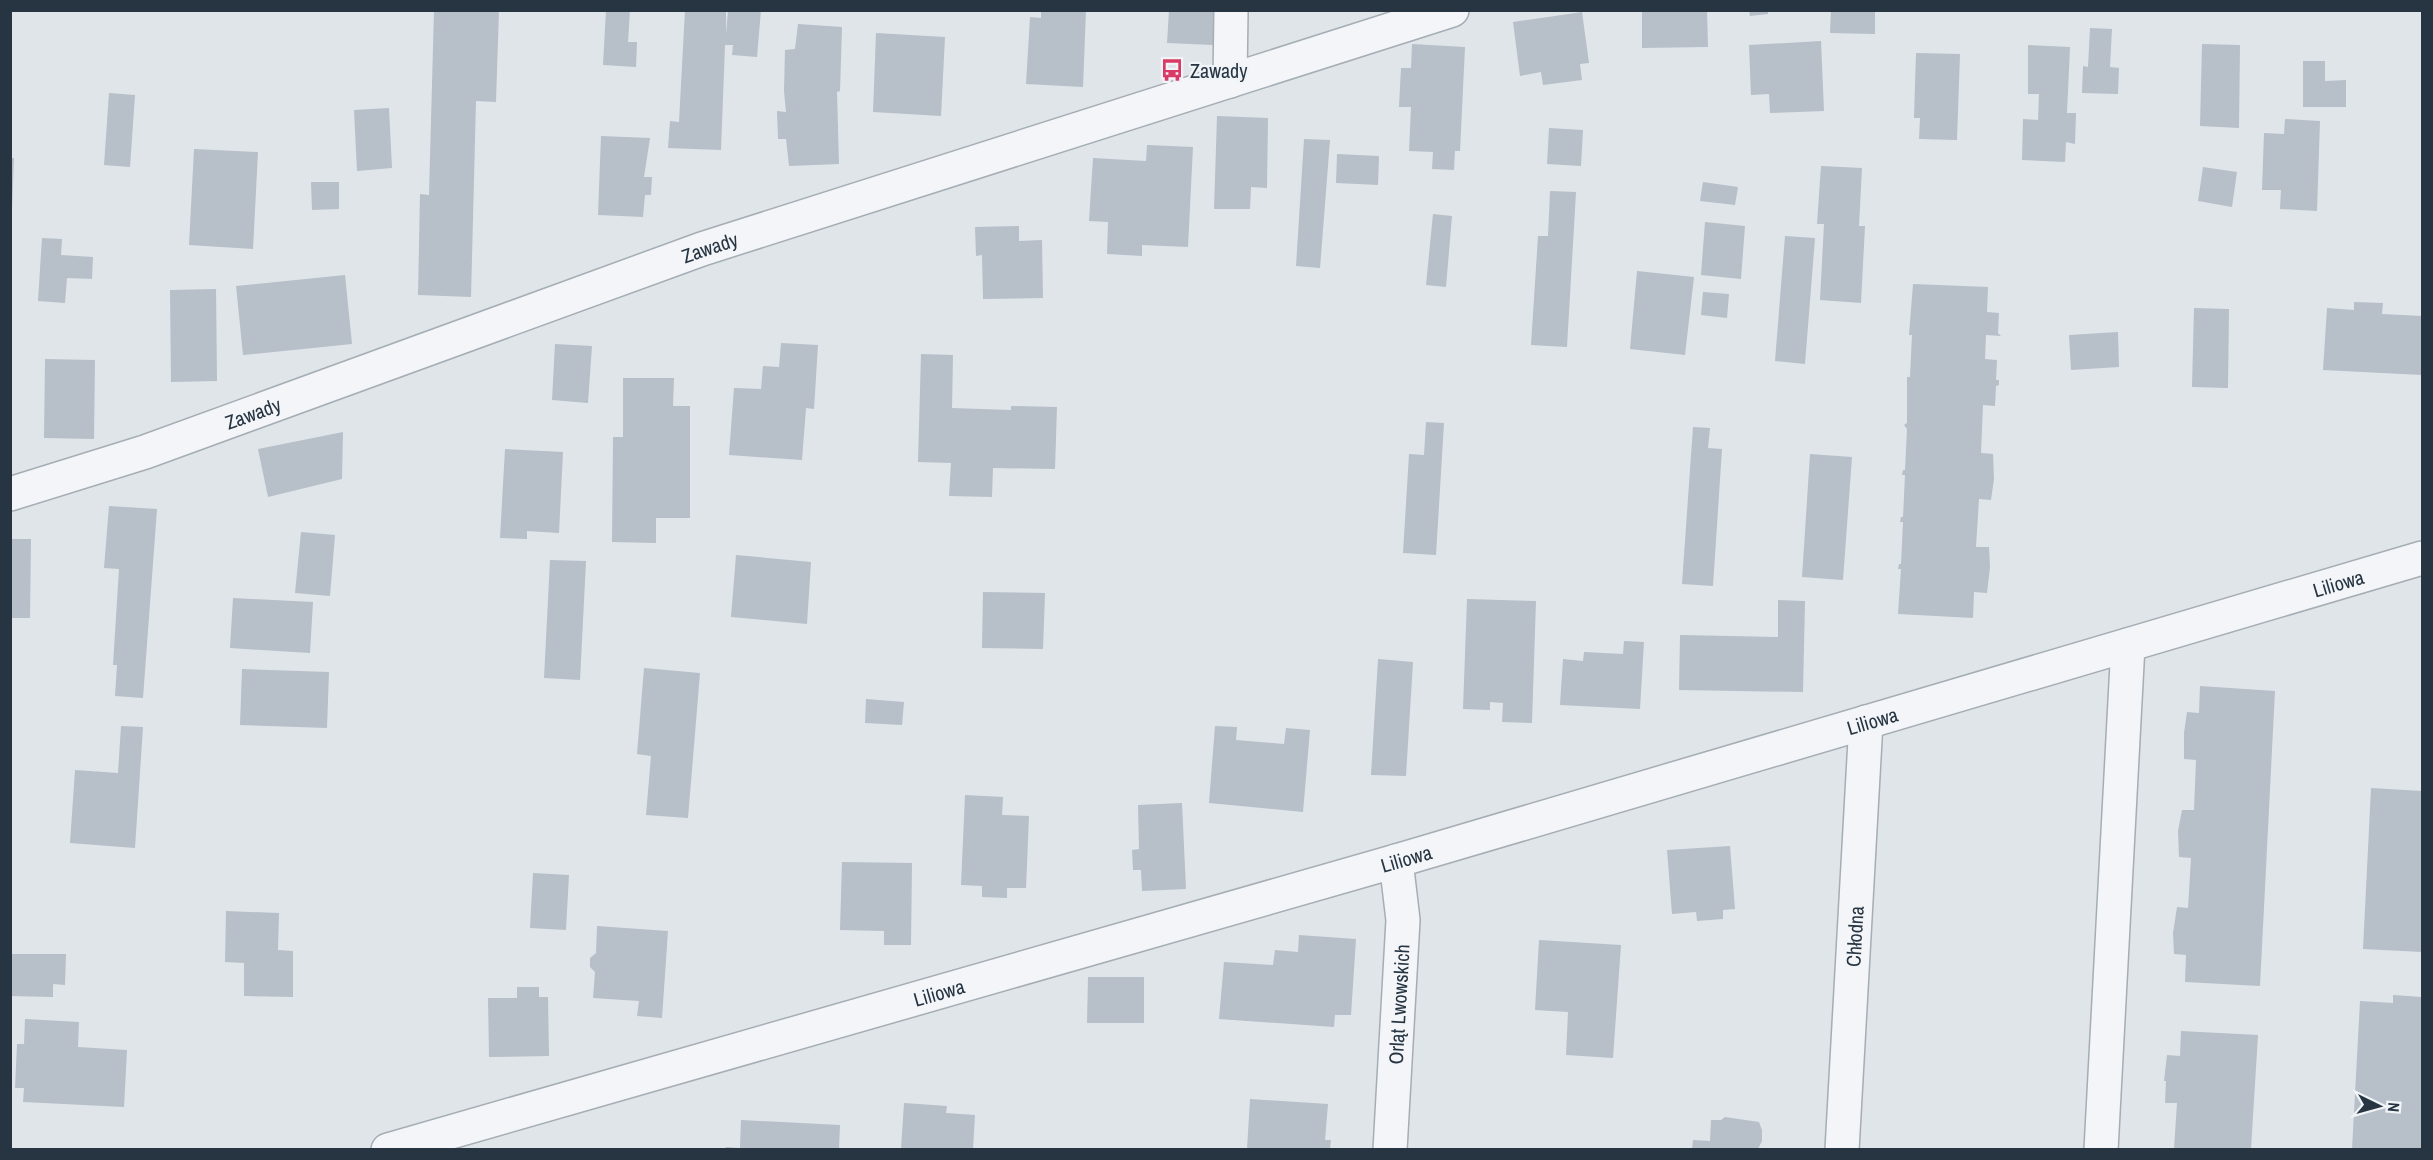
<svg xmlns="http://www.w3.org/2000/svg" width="2433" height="1160" viewBox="0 0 2433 1160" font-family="'Archivo Narrow',sans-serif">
<rect width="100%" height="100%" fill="#e0e5ea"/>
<path fill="#b7bfc8" d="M 434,10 L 499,10 L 496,102 L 476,101 L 471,297 L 418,295 L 420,194 L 429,195 Z
M 606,10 L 630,10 L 628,42 L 637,42 L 636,67 L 603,65 Z
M 685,10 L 726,10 L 726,34 L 728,10 L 761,10 L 757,57 L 732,55 L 733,45 L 725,45 L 721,150 L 668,148 L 670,121 L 679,122 Z
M 1041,10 L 1086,10 L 1083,87 L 1026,84 L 1030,17 L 1041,18 Z
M 1169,10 L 1215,10 L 1213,45 L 1167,43 Z
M 1707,10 L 1708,47 L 1642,48 L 1642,12 Z
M 1749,10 L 1768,10 L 1768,14 L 1750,16 Z
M 1831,10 L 1875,10 L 1875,34 L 1830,33 Z
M 1582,12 L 1589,63 L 1580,64 L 1582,80 L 1543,85 L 1541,72 L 1520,76 L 1513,22 Z
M 798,24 L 842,27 L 840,91 L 837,92 L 839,164 L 789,166 L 786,139 L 778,139 L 777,111 L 786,112 L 784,91 L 785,50 L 795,49 Z
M 2090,28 L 2112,29 L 2110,67 L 2119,68 L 2118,94 L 2082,93 L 2083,66 L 2088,67 Z
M 876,33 L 945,37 L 941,116 L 873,112 Z
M 1821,41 L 1824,111 L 1770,113 L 1769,94 L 1751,95 L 1749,45 Z
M 1412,44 L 1465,47 L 1460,151 L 1455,151 L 1454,170 L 1432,169 L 1433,152 L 1409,151 L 1411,107 L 1399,107 L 1401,68 L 1411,68 Z
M 2202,44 L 2240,45 L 2239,128 L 2200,126 Z
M 2028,45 L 2070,47 L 2067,113 L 2076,113 L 2075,144 L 2066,142 L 2065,162 L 2022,160 L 2023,119 L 2038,120 L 2039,94 L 2028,94 Z
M 1916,53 L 1960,54 L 1957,140 L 1919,139 L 1920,118 L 1914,118 Z
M 2303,61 L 2325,61 L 2325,81 L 2346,80 L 2346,107 L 2303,107 Z
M 109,93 L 135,95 L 130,167 L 104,165 Z
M 389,108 L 392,168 L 357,171 L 354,110 Z
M 1217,116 L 1268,118 L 1267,188 L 1251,187 L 1250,209 L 1214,209 Z
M 2285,119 L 2320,121 L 2317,211 L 2280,209 L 2281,190 L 2262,190 L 2264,133 L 2284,134 Z
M 1549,128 L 1583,130 L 1581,166 L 1547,164 Z
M 601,136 L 650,138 L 644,177 L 652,177 L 651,195 L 645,195 L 643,217 L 598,215 Z
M 1304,139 L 1330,140 L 1320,268 L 1296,266 Z
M 1147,145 L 1193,147 L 1188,247 L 1142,245 L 1142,256 L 1107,254 L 1108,222 L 1089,221 L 1093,158 L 1146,161 Z
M 194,149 L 258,152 L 253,249 L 189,245 Z
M 1337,154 L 1379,156 L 1378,185 L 1336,183 Z
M 10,158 L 14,158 L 12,210 L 10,210 Z
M 1821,166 L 1862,168 L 1859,226 L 1865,226 L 1861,303 L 1820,300 L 1824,224 L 1817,224 Z
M 2203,167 L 2237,172 L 2232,207 L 2198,201 Z
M 311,182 L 339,182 L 339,209 L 312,210 Z
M 1703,182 L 1738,187 L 1735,205 L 1700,201 Z
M 1550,191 L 1576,192 L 1567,347 L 1531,345 L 1538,236 L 1548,236 Z
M 1433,214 L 1452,216 L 1446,287 L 1426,285 Z
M 1705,222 L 1745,226 L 1741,279 L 1701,275 Z
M 1019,226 L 1019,241 L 1042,240 L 1043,298 L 983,299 L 982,255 L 976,256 L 975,227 Z
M 1785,236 L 1815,238 L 1805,364 L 1775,361 Z
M 42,238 L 62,239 L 61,255 L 93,257 L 92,279 L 67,278 L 65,303 L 38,301 Z
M 1637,271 L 1694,277 L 1685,355 L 1630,349 Z
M 345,275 L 352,344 L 243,355 L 236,286 Z
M 1913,284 L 1988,287 L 1987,312 L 1999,313 L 1998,333 L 2001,336 L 1986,335 L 1985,359 L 1997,360 L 1996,380 L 1999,380 L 1999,385 L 1996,386 L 1995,406 L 1983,405 L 1981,453 L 1993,454 L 1994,479 L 1991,500 L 1979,499 L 1976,547 L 1989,547 L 1990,567 L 1987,593 L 1974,592 L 1973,618 L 1898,614 L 1901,569 L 1898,569 L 1899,564 L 1901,564 L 1903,522 L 1900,522 L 1901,517 L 1903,517 L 1905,475 L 1902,475 L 1903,470 L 1905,470 L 1907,429 L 1904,425 L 1907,423 L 1907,377 L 1910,377 L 1912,335 L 1909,335 Z
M 216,289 L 217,381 L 171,382 L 170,290 Z
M 1703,292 L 1729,294 L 1727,318 L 1701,315 Z
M 2354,302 L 2383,303 L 2382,314 L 2422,316 L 2422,375 L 2323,370 L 2327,308 L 2354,310 Z
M 2194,308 L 2229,309 L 2228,388 L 2192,387 Z
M 2118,332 L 2119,367 L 2071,370 L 2069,335 Z
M 781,343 L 818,345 L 814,409 L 806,408 L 802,460 L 729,455 L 734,388 L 761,389 L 763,366 L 779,367 Z
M 555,344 L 592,346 L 588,403 L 552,400 Z
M 921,354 L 953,355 L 952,408 L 1011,410 L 1011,406 L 1057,407 L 1055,469 L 993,468 L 992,497 L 949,496 L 951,463 L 918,462 Z
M 45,359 L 95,360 L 94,439 L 44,438 Z
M 623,378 L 674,378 L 673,406 L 690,406 L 690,518 L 656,518 L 656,543 L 612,542 L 613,437 L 623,437 Z
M 1426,422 L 1444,423 L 1436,555 L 1403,553 L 1409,454 L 1424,455 Z
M 1693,427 L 1710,428 L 1708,448 L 1722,449 L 1713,586 L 1682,584 Z
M 343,432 L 342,479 L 268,497 L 258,449 Z
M 505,449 L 563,452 L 559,533 L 527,531 L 527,539 L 500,538 Z
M 1810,454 L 1852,457 L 1843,580 L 1802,577 Z
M 109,506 L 157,509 L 143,698 L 115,696 L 117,665 L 113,665 L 119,569 L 104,568 Z
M 301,532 L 335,535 L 330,596 L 295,593 Z
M 10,539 L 31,539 L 30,618 L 10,618 Z
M 736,555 L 811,562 L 807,624 L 731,617 Z
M 550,560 L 586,561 L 580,680 L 544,678 Z
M 983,592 L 1045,593 L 1043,649 L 982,648 Z
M 233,598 L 313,602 L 310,653 L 230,648 Z
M 1467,599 L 1536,601 L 1532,723 L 1502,722 L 1503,703 L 1490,702 L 1490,710 L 1463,709 Z
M 1778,600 L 1805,601 L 1803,692 L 1679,690 L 1680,635 L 1778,637 Z
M 1624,641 L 1644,642 L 1640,709 L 1560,705 L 1563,659 L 1583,661 L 1584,652 L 1623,654 Z
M 1378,659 L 1413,662 L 1406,776 L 1371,775 Z
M 644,668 L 700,673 L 688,818 L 646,815 L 651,756 L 637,754 Z
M 242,669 L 329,672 L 327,728 L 240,725 Z
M 2200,686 L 2275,691 L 2260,986 L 2185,982 L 2186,955 L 2174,954 L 2173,933 L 2177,907 L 2188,908 L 2191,858 L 2179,857 L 2178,831 L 2182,810 L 2194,810 L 2196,760 L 2184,759 L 2184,733 L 2187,712 L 2199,713 Z
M 866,699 L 904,702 L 902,725 L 865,723 Z
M 121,726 L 143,727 L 135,848 L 70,843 L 75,770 L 118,773 Z
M 1215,726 L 1237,727 L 1236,740 L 1284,744 L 1286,728 L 1310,730 L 1303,812 L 1209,803 Z
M 2371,788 L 2422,791 L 2422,952 L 2363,949 Z
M 965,795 L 1003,797 L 1002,815 L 1029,816 L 1026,888 L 1007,888 L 1007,898 L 982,897 L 982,886 L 961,885 Z
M 1182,803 L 1186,889 L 1142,891 L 1141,870 L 1133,870 L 1132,850 L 1139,849 L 1138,805 Z
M 1730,846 L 1735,909 L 1723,910 L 1723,919 L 1697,921 L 1696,912 L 1672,914 L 1667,850 Z
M 842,862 L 912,863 L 911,945 L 884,945 L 884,931 L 840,930 Z
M 533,873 L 569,875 L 566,930 L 530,928 Z
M 226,911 L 279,913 L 278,950 L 293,951 L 293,997 L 244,996 L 244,963 L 225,962 Z
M 597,926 L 668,931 L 662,1018 L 637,1016 L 639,1001 L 593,998 L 595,972 L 590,967 L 590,958 L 596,953 Z
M 1299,935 L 1356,939 L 1351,1015 L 1335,1015 L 1334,1027 L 1219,1019 L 1224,962 L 1273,965 L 1275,950 L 1298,952 Z
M 1539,940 L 1621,945 L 1613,1058 L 1566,1055 L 1568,1012 L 1535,1010 Z
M 10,954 L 66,954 L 65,985 L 53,984 L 53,997 L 10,996 Z
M 1088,977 L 1144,977 L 1144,1023 L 1087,1023 Z
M 517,987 L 539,987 L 539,997 L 548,997 L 549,1056 L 489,1057 L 488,998 L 517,998 Z
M 2393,995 L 2422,997 L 2422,1149 L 2352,1149 L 2360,1001 L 2393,1003 Z
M 25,1019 L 79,1022 L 78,1047 L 127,1050 L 124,1107 L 23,1102 L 24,1088 L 15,1088 L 17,1044 L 24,1044 Z
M 2181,1031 L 2258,1035 L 2251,1149 L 2174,1149 L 2177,1103 L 2165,1103 L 2166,1081 L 2164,1081 L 2167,1055 L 2180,1056 Z
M 1250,1099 L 1328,1104 L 1325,1140 L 1331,1140 L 1330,1149 L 1247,1149 Z
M 904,1103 L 947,1106 L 946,1113 L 975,1115 L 973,1149 L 901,1149 Z
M 1725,1117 L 1759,1122 L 1762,1130 L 1762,1141 L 1758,1149 L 1692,1149 L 1693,1140 L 1710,1141 L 1711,1120 L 1721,1120 Z
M 741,1120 L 840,1125 L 839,1149 L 725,1149 L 726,1147 L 740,1148 Z"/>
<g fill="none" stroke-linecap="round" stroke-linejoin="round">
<g stroke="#a5adb5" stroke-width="36">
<g id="minor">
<path d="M 1230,81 L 1231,10"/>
<path id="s1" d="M 10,494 L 145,452 L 702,249 L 1452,10"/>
<path id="s2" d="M 388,1150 L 1396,861 L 2422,558"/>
<path id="s3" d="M 1390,1150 L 1403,920 L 1396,861"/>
<path id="s4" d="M 1842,1150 L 1866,722"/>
<path d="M 2101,1150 L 2128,645"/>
</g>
</g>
<use href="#minor" stroke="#f3f5f8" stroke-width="33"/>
</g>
<defs>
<g id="bus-bare" transform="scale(1.8)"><path d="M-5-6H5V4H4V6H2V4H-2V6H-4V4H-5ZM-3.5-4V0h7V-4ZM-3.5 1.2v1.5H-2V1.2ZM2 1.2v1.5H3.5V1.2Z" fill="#da3a66" stroke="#f0f4f7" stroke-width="2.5" paint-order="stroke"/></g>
</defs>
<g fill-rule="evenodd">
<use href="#bus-bare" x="1172" y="70"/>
</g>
<g text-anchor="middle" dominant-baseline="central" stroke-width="4.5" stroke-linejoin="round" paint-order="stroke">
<g font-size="20" fill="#273543" stroke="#f0f4f7" text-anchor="start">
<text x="1190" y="70">Zawady</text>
</g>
<g font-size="20" fill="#273543" stroke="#f0f4f7">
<text stroke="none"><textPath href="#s1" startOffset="742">Zawady</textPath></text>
<text stroke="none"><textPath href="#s1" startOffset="256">Zawady</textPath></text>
<text stroke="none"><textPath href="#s2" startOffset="2031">Liliowa</textPath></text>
<text stroke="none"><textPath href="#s2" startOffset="1545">Liliowa</textPath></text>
<text stroke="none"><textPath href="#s2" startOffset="1059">Liliowa</textPath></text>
<text stroke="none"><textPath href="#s4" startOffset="214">Chłodna</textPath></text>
<text stroke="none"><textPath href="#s2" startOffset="573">Liliowa</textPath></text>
<text stroke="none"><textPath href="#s3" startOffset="146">Orląt Lwowskich</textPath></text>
</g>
</g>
<rect width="2433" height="1160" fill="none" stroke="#273543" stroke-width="24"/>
<g transform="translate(2379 1106) rotate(95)" stroke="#f0f4f7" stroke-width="4.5" paint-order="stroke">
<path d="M0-4.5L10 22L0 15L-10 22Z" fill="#273543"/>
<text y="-9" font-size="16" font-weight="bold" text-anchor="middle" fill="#273543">N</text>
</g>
</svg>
